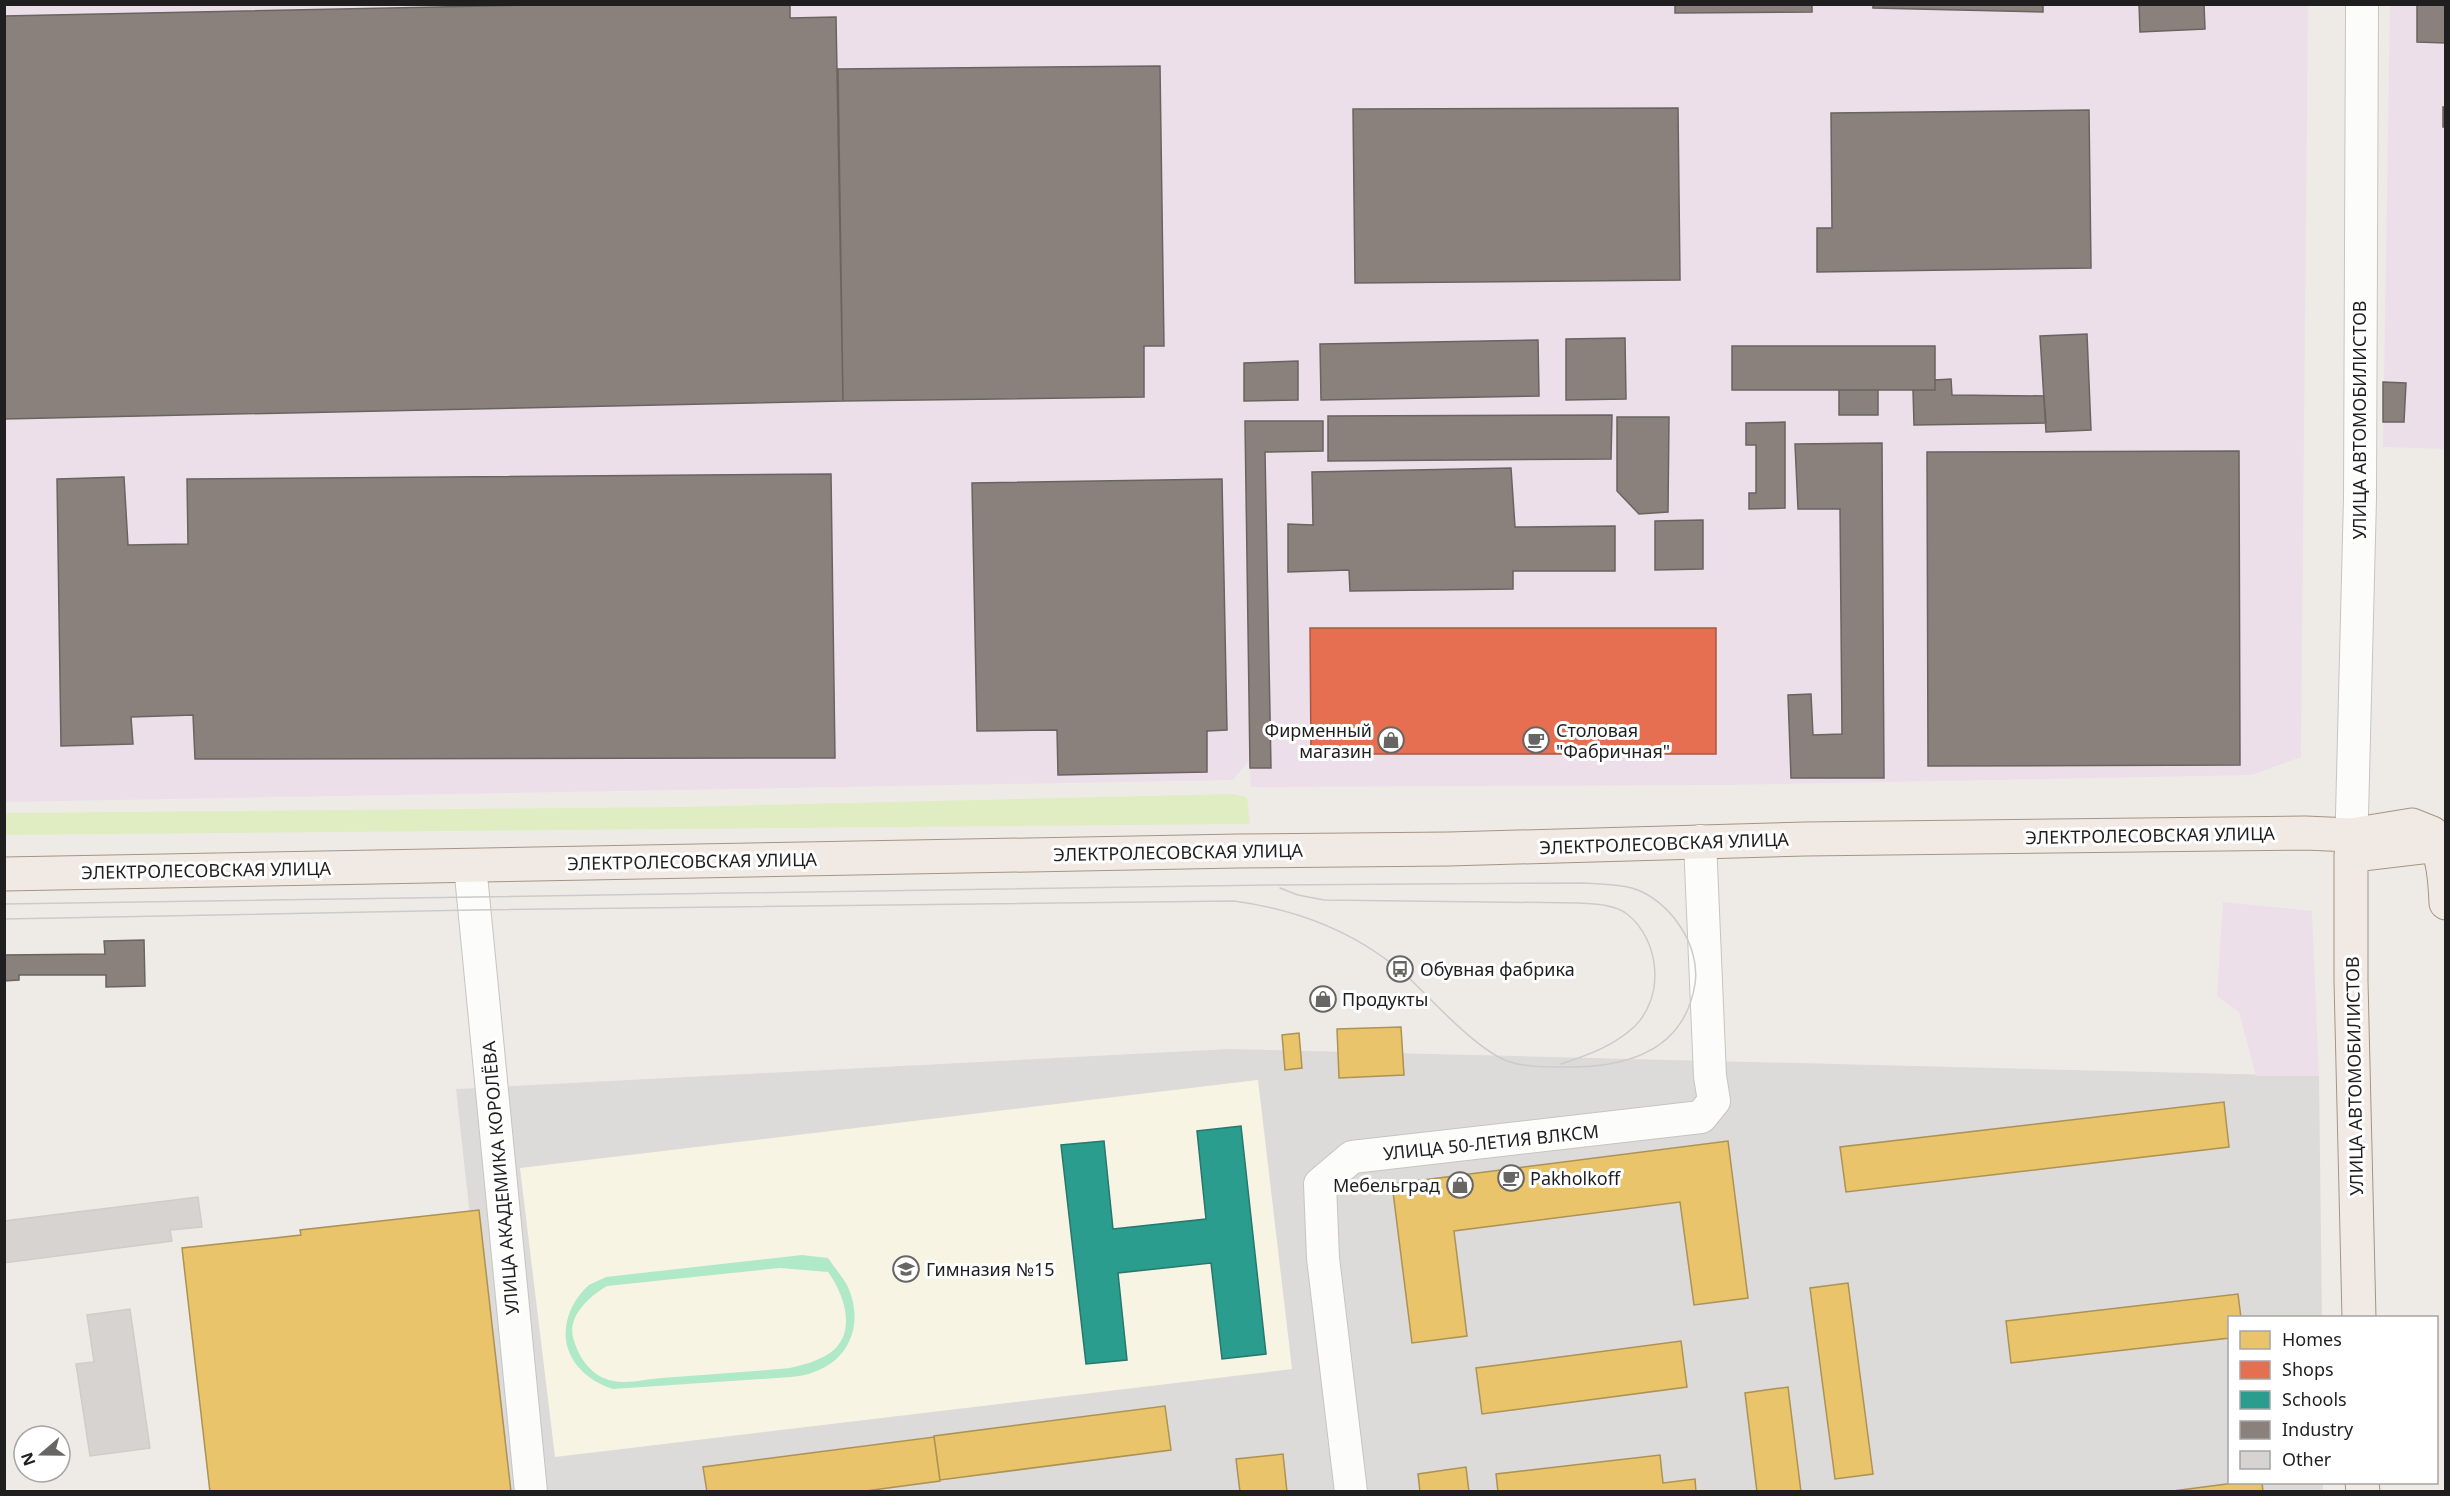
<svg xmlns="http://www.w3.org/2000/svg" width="2450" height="1496" viewBox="0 0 2450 1496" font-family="'Noto Sans',sans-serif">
<rect width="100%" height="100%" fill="#eeebe7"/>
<path fill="#dddbd9" d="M 1229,1049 L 2319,1076 L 2322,1317 L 2230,1318 L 2230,1482 L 2323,1483 L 2323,1491 L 500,1491 L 456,1089 Z"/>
<path fill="#ecdfe9" d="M 4,5 L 2308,5 L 2301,757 L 2252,775 L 1726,785 L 1251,787 L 1249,761 L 1233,780 L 5,802 Z
M 2390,5 L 2445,5 L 2445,449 L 2383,447 Z
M 2223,902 L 2312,911 L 2319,1076 L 2256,1076 L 2239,1012 L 2217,996 Z"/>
<path fill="#f7f4e3" d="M 1258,1080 L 1292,1369 L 555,1457 L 520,1168 Z"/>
<path fill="#e0edc3" d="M 1232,794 L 1247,797 L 1250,824 L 4,835 L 5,813 L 682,807 Z"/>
<path fill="#afe9c8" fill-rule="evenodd" d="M 802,1255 L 828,1258 C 834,1267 842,1276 847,1285 C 864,1320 852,1359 814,1372 C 807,1375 799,1376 791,1377 L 613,1389 C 576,1377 554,1345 572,1307 C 576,1299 582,1291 589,1285 C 594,1282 601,1280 606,1277 ZM 780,1268 L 828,1272 C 844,1294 858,1333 830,1353 C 818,1361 803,1365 790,1368 C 747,1372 704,1375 661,1378 C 647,1379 628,1384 614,1381 C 592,1378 578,1357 573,1337 C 568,1315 590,1296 607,1286 Z"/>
<path fill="#dcdbd9" d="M 1348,1204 L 1353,1260 L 1336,1262 L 1331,1206 Z"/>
<path fill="#e9c46a" stroke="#ac9254" stroke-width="1.5" d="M 1401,1027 L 1404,1075 L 1339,1078 L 1337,1029 Z
M 1299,1033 L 1302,1068 L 1285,1070 L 1282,1035 Z
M 2224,1102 L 2229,1147 L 1846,1192 L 1840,1147 Z
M 1728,1141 L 1748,1298 L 1694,1305 L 1680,1202 L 1454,1231 L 1467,1336 L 1412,1343 L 1392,1184 Z
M 479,1210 L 511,1492 L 210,1492 L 182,1248 L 301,1235 L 300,1230 Z
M 1848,1283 L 1873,1474 L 1835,1479 L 1810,1288 Z
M 2238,1294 L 2241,1318 L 2230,1318 L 2230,1338 L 2011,1363 L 2006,1321 Z
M 1681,1341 L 1687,1387 L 1482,1414 L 1476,1368 Z
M 1788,1387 L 1801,1492 L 1757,1492 L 1745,1393 Z
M 1165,1406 L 1171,1450 L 940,1480 L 934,1436 Z
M 934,1437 L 940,1481 L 858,1492 L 707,1492 L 703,1467 Z
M 1283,1454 L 1287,1492 L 1240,1492 L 1236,1459 Z
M 1660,1455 L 1663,1483 L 1695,1479 L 1696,1492 L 1498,1492 L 1496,1474 Z
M 1466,1467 L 1469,1492 L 1420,1492 L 1418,1474 Z
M 2242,1482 L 2262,1482 L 2263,1492 L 2165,1492 Z"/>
<path fill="#e76f51" stroke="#ab5742" stroke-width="1.5" d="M 1310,628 L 1716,628 L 1716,754 L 1311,754 Z"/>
<path fill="#2a9d8f" stroke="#27776d" stroke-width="1.5" d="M 1241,1126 L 1266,1354 L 1222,1359 L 1211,1263 L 1118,1273 L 1127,1360 L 1086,1364 L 1061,1145 L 1104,1141 L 1113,1229 L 1206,1219 L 1197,1131 Z"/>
<path fill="#8a817c" stroke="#6a6460" stroke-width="1.5" d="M 582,4 L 790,4 L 790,18 L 836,17 L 843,401 L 4,419 L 4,16 Z
M 1675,4 L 1812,4 L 1812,12 L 1675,13 Z
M 1873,4 L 2043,4 L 2043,12 L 1873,8 Z
M 2139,4 L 2204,4 L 2205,29 L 2140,32 Z
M 2417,4 L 2446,4 L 2446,43 L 2417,42 Z
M 1160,66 L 1164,346 L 1144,346 L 1144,397 L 843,401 L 838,69 Z
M 2443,107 L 2446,107 L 2446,127 L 2443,127 Z
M 1678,108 L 1680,280 L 1355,283 L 1353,109 Z
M 2089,110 L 2091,268 L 1817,272 L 1817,228 L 1832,228 L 1831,113 Z
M 2087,334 L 2091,430 L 2046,432 L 2040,336 Z
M 1625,338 L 1626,399 L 1566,400 L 1566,339 Z
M 1538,340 L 1539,396 L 1321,400 L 1320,344 Z
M 1732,346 L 1935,346 L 1935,390 L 1732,390 Z
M 1298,361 L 1298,400 L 1244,401 L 1244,363 Z
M 1951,379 L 1952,395 L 2044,396 L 2046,423 L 1914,425 L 1913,390 L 1935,390 L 1935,380 Z
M 2383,382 L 2406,383 L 2404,422 L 2383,422 Z
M 1839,390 L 1878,390 L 1878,415 L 1839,415 Z
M 1612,415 L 1611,459 L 1328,461 L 1328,416 Z
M 1617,417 L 1669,417 L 1668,512 L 1639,514 L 1617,491 Z
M 1245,421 L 1323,421 L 1323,451 L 1265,452 L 1271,768 L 1250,768 Z
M 1785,422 L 1785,508 L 1749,509 L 1749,493 L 1756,493 L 1756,445 L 1746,445 L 1746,423 Z
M 1882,443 L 1884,778 L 1791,778 L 1788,695 L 1811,694 L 1813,735 L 1842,734 L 1840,509 L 1798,509 L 1795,444 Z
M 2239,451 L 2240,765 L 1928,766 L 1927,452 Z
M 1511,468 L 1515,527 L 1615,526 L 1615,571 L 1513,571 L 1513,589 L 1350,591 L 1349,570 L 1288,572 L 1288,524 L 1313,525 L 1312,472 Z
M 831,474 L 835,758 L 195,759 L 193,715 L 131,717 L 133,744 L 61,746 L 57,479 L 124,477 L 128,545 L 188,544 L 187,479 Z
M 1222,479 L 1227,730 L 1207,731 L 1207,772 L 1058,775 L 1057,730 L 977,731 L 972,483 Z
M 1703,520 L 1703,569 L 1655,570 L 1655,521 Z
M 144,940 L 145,986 L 106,987 L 106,975 L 19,975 L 19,980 L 4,981 L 4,955 L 105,954 L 104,941 Z"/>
<path fill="#d6d3d0" stroke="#d1ccc8" stroke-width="1.5" d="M 198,1197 L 202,1227 L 170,1230 L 172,1241 L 4,1263 L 4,1221 Z
M 130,1309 L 150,1448 L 90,1456 L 76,1364 L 94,1362 L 87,1315 Z"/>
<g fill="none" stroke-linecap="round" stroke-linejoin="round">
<g stroke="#c6c5c3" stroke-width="34">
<path id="minor" d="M 2351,855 L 2360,498 L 2362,4
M 470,865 L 531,1492
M 1351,1492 L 1323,1258 L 1320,1184 L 1352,1157 L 1701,1117 L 1714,1101 L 1710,1076 L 1700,841"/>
</g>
<g stroke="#a49583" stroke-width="35">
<path id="major" d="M 2351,855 L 2351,981 L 2359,1318
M 2354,855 L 2438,845 L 2446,842
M 4,874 L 1238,851 L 1449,849 L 1805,839 L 2305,833 L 2351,835 L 2412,825 L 2432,833 C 2443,856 2445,878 2446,903
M 2362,1482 L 2363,1492"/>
</g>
<use href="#minor" stroke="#fcfcfb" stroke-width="32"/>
<use href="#major" stroke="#f1eae4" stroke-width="33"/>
<path stroke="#cbcbca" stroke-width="1.5" d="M 1280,888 L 1298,895 L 1324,900 L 1578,903 C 1593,904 1615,904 1627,914 C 1660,940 1665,996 1635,1026 C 1614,1046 1588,1055 1561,1064
M 4,904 L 1271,885 L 1582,883 C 1598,884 1616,884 1632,888 C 1669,899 1701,945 1695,984 C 1684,1053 1624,1068 1564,1067 C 1547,1067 1526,1067 1510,1062 C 1478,1052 1428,996 1403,972 C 1395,965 1385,959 1377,953 C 1333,923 1286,908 1234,901 L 474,910 L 4,919"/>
</g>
<defs>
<g id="shop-ring" transform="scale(1.35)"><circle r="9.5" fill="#fff" stroke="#676665" stroke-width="1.5"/><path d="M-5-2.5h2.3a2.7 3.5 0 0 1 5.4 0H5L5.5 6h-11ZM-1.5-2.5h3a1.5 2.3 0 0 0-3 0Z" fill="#676665"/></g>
<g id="cafe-ring" transform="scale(1.35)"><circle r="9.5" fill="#fff" stroke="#676665" stroke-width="1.5"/><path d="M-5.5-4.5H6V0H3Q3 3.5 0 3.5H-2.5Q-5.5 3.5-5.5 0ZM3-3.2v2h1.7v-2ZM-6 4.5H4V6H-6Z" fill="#676665"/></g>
<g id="bus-ring" transform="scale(1.35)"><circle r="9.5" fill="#fff" stroke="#676665" stroke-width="1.5"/><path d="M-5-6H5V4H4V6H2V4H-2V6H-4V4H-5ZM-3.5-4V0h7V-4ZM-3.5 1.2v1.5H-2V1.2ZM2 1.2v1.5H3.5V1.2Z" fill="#676665"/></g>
<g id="school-ring" transform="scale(1.35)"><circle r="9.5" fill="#fff" stroke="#676665" stroke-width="1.5"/><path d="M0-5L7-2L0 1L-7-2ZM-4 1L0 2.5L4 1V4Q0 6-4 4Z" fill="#676665"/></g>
</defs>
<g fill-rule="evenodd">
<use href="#shop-ring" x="1391" y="740"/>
<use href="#cafe-ring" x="1536" y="740"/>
<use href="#bus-ring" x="1400" y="969"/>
<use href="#shop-ring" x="1323" y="999"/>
<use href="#cafe-ring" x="1511" y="1178"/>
<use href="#shop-ring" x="1460" y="1185"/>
<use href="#school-ring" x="906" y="1269"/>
</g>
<g text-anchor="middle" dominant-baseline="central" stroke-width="6" stroke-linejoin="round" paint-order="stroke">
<g font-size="18" fill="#1f1f1f" stroke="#fff">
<text transform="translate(2359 420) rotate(-90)">УЛИЦА АВТОМОБИЛИСТОВ</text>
<text transform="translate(2150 835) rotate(-1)">ЭЛЕКТРОЛЕСОВСКАЯ УЛИЦА</text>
<text transform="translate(1664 843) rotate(-2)">ЭЛЕКТРОЛЕСОВСКАЯ УЛИЦА</text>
<text transform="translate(1178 852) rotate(-1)">ЭЛЕКТРОЛЕСОВСКАЯ УЛИЦА</text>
<text transform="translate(692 861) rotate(-1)">ЭЛЕКТРОЛЕСОВСКАЯ УЛИЦА</text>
<text transform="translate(206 870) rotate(-1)">ЭЛЕКТРОЛЕСОВСКАЯ УЛИЦА</text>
<text transform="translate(2354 1076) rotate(-91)">УЛИЦА АВТОМОБИЛИСТОВ</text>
<text transform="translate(1491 1142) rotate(-6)">УЛИЦА 50-ЛЕТИЯ ВЛКСМ</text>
<text transform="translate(500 1178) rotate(-95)">УЛИЦА АКАДЕМИКА КОРОЛЁВА</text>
</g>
<g font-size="18" fill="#1f1f1f" stroke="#fff" text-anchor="start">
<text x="1372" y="730" text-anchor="end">Фирменный<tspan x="1372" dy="21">магазин</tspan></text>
<text x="1556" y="730">Столовая<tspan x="1556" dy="21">"Фабричная"</tspan></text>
<text x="1420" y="969">Обувная фабрика</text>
<text x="1342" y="999">Продукты</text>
<text x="1530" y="1178">Pakholkoff</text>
<text x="1440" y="1185" text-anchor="end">Мебельград</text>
<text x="926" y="1269">Гимназия №15</text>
</g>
</g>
<rect width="2450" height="1496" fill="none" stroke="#1f1f1f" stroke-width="12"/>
<rect x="2228" y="1316" width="210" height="168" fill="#ffffff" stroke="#a5a5a5" stroke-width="1.5"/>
<rect x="2240" y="1331" width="30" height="18" fill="#e9c46a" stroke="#a5a5a5" stroke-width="1.5"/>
<text x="2282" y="1346" font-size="18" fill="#1f1f1f">Homes</text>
<rect x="2240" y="1361" width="30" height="18" fill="#e76f51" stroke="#a5a5a5" stroke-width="1.5"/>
<text x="2282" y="1376" font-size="18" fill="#1f1f1f">Shops</text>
<rect x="2240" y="1391" width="30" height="18" fill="#2a9d8f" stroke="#a5a5a5" stroke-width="1.5"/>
<text x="2282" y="1406" font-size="18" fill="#1f1f1f">Schools</text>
<rect x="2240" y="1421" width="30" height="18" fill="#8a817c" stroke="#a5a5a5" stroke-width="1.5"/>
<text x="2282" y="1436" font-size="18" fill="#1f1f1f">Industry</text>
<rect x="2240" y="1451" width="30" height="18" fill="#d6d3d0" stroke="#a5a5a5" stroke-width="1.5"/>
<text x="2282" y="1466" font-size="18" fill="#1f1f1f">Other</text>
<g transform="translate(42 1454) rotate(250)"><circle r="28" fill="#ffffff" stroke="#a5a5a5" stroke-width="1.5"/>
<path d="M0-4.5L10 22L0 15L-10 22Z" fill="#676665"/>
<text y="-9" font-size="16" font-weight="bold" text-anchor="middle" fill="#1f1f1f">N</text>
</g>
</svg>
